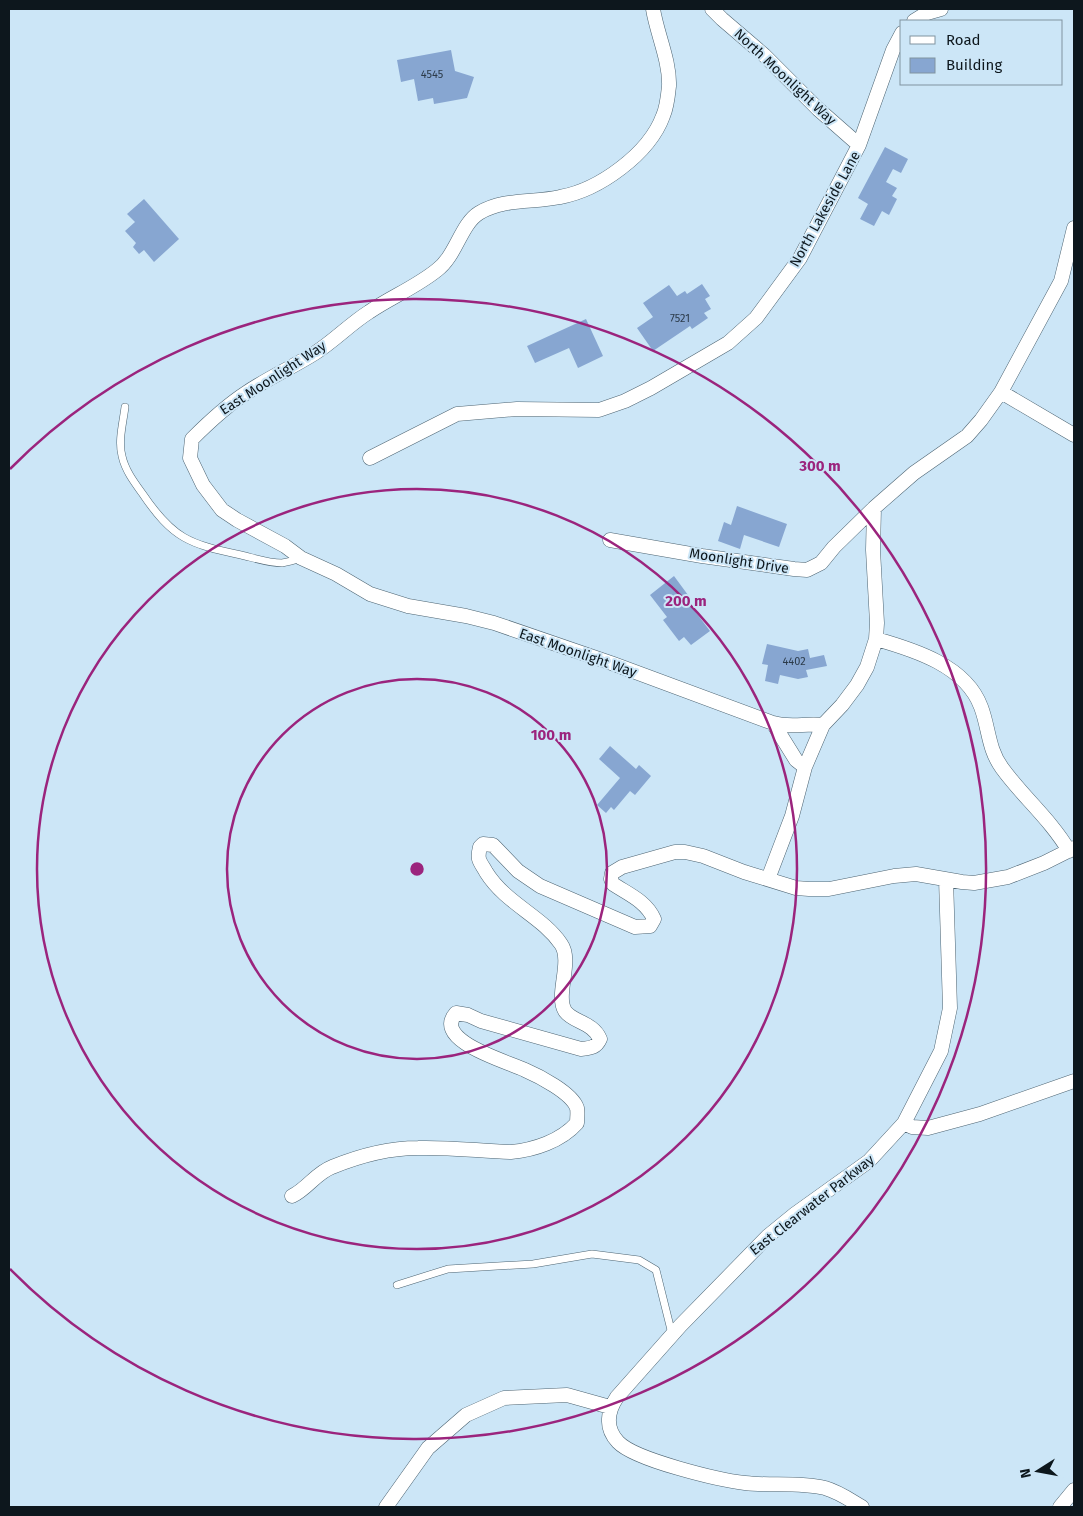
<svg xmlns="http://www.w3.org/2000/svg" width="1083" height="1516" viewBox="0 0 1083 1516" font-family="'Fira Sans',sans-serif">
<rect width="100%" height="100%" fill="#cce6f7"/>
<path fill="#87a6d1" d="M 451,50 L 455,71 L 474,77 L 467,98 L 434,104 L 433,98 L 418,101 L 414,79 L 401,82 L 397,60 Z
M 885,147 L 908,159 L 901,173 L 893,169 L 886,182 L 897,188 L 892,196 L 897,199 L 889,215 L 882,211 L 874,226 L 860,219 L 868,204 L 858,198 Z
M 144,199 L 179,239 L 154,262 L 144,250 L 139,254 L 133,247 L 136,243 L 125,231 L 135,222 L 127,214 Z
M 702,284 L 710,296 L 705,299 L 711,309 L 704,313 L 708,318 L 692,329 L 690,326 L 653,351 L 637,328 L 653,317 L 643,303 L 669,285 L 677,296 L 685,291 L 687,294 Z
M 586,319 L 603,356 L 578,368 L 569,348 L 535,363 L 527,346 Z
M 737,506 L 787,524 L 779,547 L 744,535 L 740,549 L 718,541 L 724,522 L 731,525 Z
M 674,576 L 688,595 L 685,598 L 710,631 L 691,645 L 684,637 L 679,641 L 663,620 L 667,617 L 650,595 Z
M 767,644 L 798,651 L 808,649 L 810,658 L 824,655 L 827,666 L 806,670 L 808,677 L 798,679 L 780,675 L 778,684 L 765,681 L 768,665 L 762,664 Z
M 610,746 L 636,769 L 639,765 L 651,776 L 635,795 L 630,791 L 614,810 L 611,807 L 606,813 L 597,805 L 620,778 L 599,759 Z"/>
<g fill="none" stroke-linecap="round" stroke-linejoin="round">
<g stroke="#4d6472" stroke-width="8">
<path id="service" d="M 125,407 C 123,423 118,441 122,456 C 125,470 134,482 142,493 C 173,539 189,544 241,555 C 254,558 269,563 282,563 C 288,562 295,560 301,558
M 397,1285 L 448,1269 L 533,1264 L 592,1254 L 639,1260 L 656,1270 L 672,1334"/>
</g>
<g stroke="#4d6472" stroke-width="15">
<path id="minor" d="M 653,9 C 657,34 670,61 669,86 C 668,96 667,107 663,116 C 649,154 599,190 560,197 C 533,203 504,198 479,213 C 461,224 456,256 437,270 C 416,287 391,297 369,312 C 350,324 334,341 315,353 C 293,367 268,378 246,393 C 226,406 209,422 192,439 L 190,458 L 203,485 L 222,510 L 237,520 L 285,546 L 301,558 L 336,574 L 370,594 L 408,606 L 466,616 L 494,623 L 611,663 L 773,723 C 790,728 806,723 823,725
M 712,9 L 722,19 L 764,55 L 818,109 L 859,145
M 914,21 L 927,13 L 941,9
M 1001,392 L 1074,435
M 370,458 L 457,414 L 517,409 L 599,410 L 625,401 L 651,388 L 728,343 L 756,318 L 800,258 L 859,145 L 893,50 L 902,33
M 610,540 L 702,556 L 794,569 L 807,570 L 821,563 L 834,547 L 874,508
M 876,639 C 915,650 966,666 981,707 C 989,728 988,749 1002,768 C 1023,797 1051,820 1069,851
M 773,723 L 796,760 L 805,767
M 768,879 L 792,816 L 805,767 L 823,725 L 842,705 L 857,685 L 867,667 L 876,639 L 877,623 L 873,550 L 874,508 L 914,473 L 967,436 L 981,420 L 1001,392 L 1061,281 L 1074,228
M 904,1123 L 912,1127 L 928,1128 L 980,1114 L 1074,1081
M 292,1196 C 307,1189 316,1173 332,1167 C 359,1156 389,1148 418,1148 C 449,1147 480,1151 511,1152 C 534,1150 561,1141 577,1123 C 577,1118 578,1113 577,1108 C 572,1093 539,1076 525,1070 C 509,1062 431,1041 456,1013 L 468,1015 L 481,1021 L 581,1049 C 590,1048 596,1048 600,1039 C 593,1022 572,1022 565,1011 C 555,995 573,961 561,944 C 542,916 506,904 486,872 C 484,868 480,863 479,859 C 478,855 479,851 480,847 L 483,844 L 493,845 L 518,871 L 540,886 L 635,927 L 650,926 L 654,919 C 646,901 628,894 613,884 L 611,879 L 612,873 L 622,867 L 675,852 L 685,852 L 703,856 L 744,872 L 796,888 L 809,889 L 829,889 L 894,876 L 916,874 L 962,882 L 974,883 L 1008,877 L 1044,863 L 1074,848
M 386,1507 L 428,1448 L 466,1415 L 504,1398 L 567,1395 L 610,1407
M 862,1507 C 850,1500 839,1492 825,1488 C 799,1482 771,1486 745,1483 C 719,1480 635,1460 618,1442 C 605,1428 607,1412 617,1397 L 680,1326 L 768,1236 L 795,1214 L 869,1161 L 904,1123 L 941,1051 L 950,1008 L 946,879
M 1060,1507 L 1074,1490"/>
</g>
<use href="#service" stroke="#fff" stroke-width="7"/>
<use href="#minor" stroke="#fff" stroke-width="14"/>
</g>
<g fill="none" stroke="#9b247d" stroke-width="2.5">
<circle cx="417" cy="869" r="190"/>
<circle cx="417" cy="869" r="380"/>
<path d="M10 469A570 570 0 1 1 10 1269"/>
</g>
<g text-anchor="middle" dominant-baseline="central" stroke-width="4" stroke-linejoin="round" paint-order="stroke">
<g font-size="11" fill="#2c3b4a">
<text x="432" y="74">4545</text>
<text x="680" y="318">7521</text>
<text x="794" y="661">4402</text>
</g>
<g font-size="14" fill="#0d171d" stroke="#cce6f7">
<text transform="translate(785 77) rotate(43)">North Moonlight Way</text>
<text transform="translate(825 209) rotate(-61)">North Lakeside Lane</text>
<text transform="translate(273 378) rotate(-33)">East Moonlight Way</text>
<text transform="translate(739 561) rotate(9)">Moonlight Drive</text>
<text transform="translate(578 653) rotate(19)">East Moonlight Way</text>
<text transform="translate(812 1205) rotate(-38)">East Clearwater Parkway</text>
</g>
</g>
<circle cx="417" cy="869" r="8" fill="#9b247d" stroke="#cce6f7" stroke-width="2.5"/>
<g font-size="15" text-anchor="middle" font-weight="bold" fill="#9b247d" stroke="#cce6f7" stroke-width="4" stroke-linejoin="round" paint-order="stroke">
<text x="820" y="471">300 m</text>
<text x="686" y="606">200 m</text>
<text x="551" y="740">100 m</text>
</g>
<rect width="1083" height="1516" fill="none" stroke="#0d171d" stroke-width="20"/>
<rect x="900" y="20" width="162" height="65" fill="#cce6f7" stroke="#8093a0"/>
<rect x="910" y="36" width="25" height="8" fill="#ffffff" stroke="#8093a0"/>
<text x="946" y="45" font-size="15" fill="#0d171d">Road</text>
<rect x="910" y="58" width="25" height="15" fill="#87a6d1" stroke="#8093a0"/>
<text x="946" y="70" font-size="15" fill="#0d171d">Building</text>
<g transform="translate(1038 1471) rotate(259)" stroke="#cce6f7" stroke-width="4" paint-order="stroke">
<path d="M0-4L9 19L0 12L-9 19Z" fill="#0d171d"/>
<text y="-8" font-size="14" font-weight="bold" text-anchor="middle" fill="#0d171d">N</text>
</g>
</svg>
